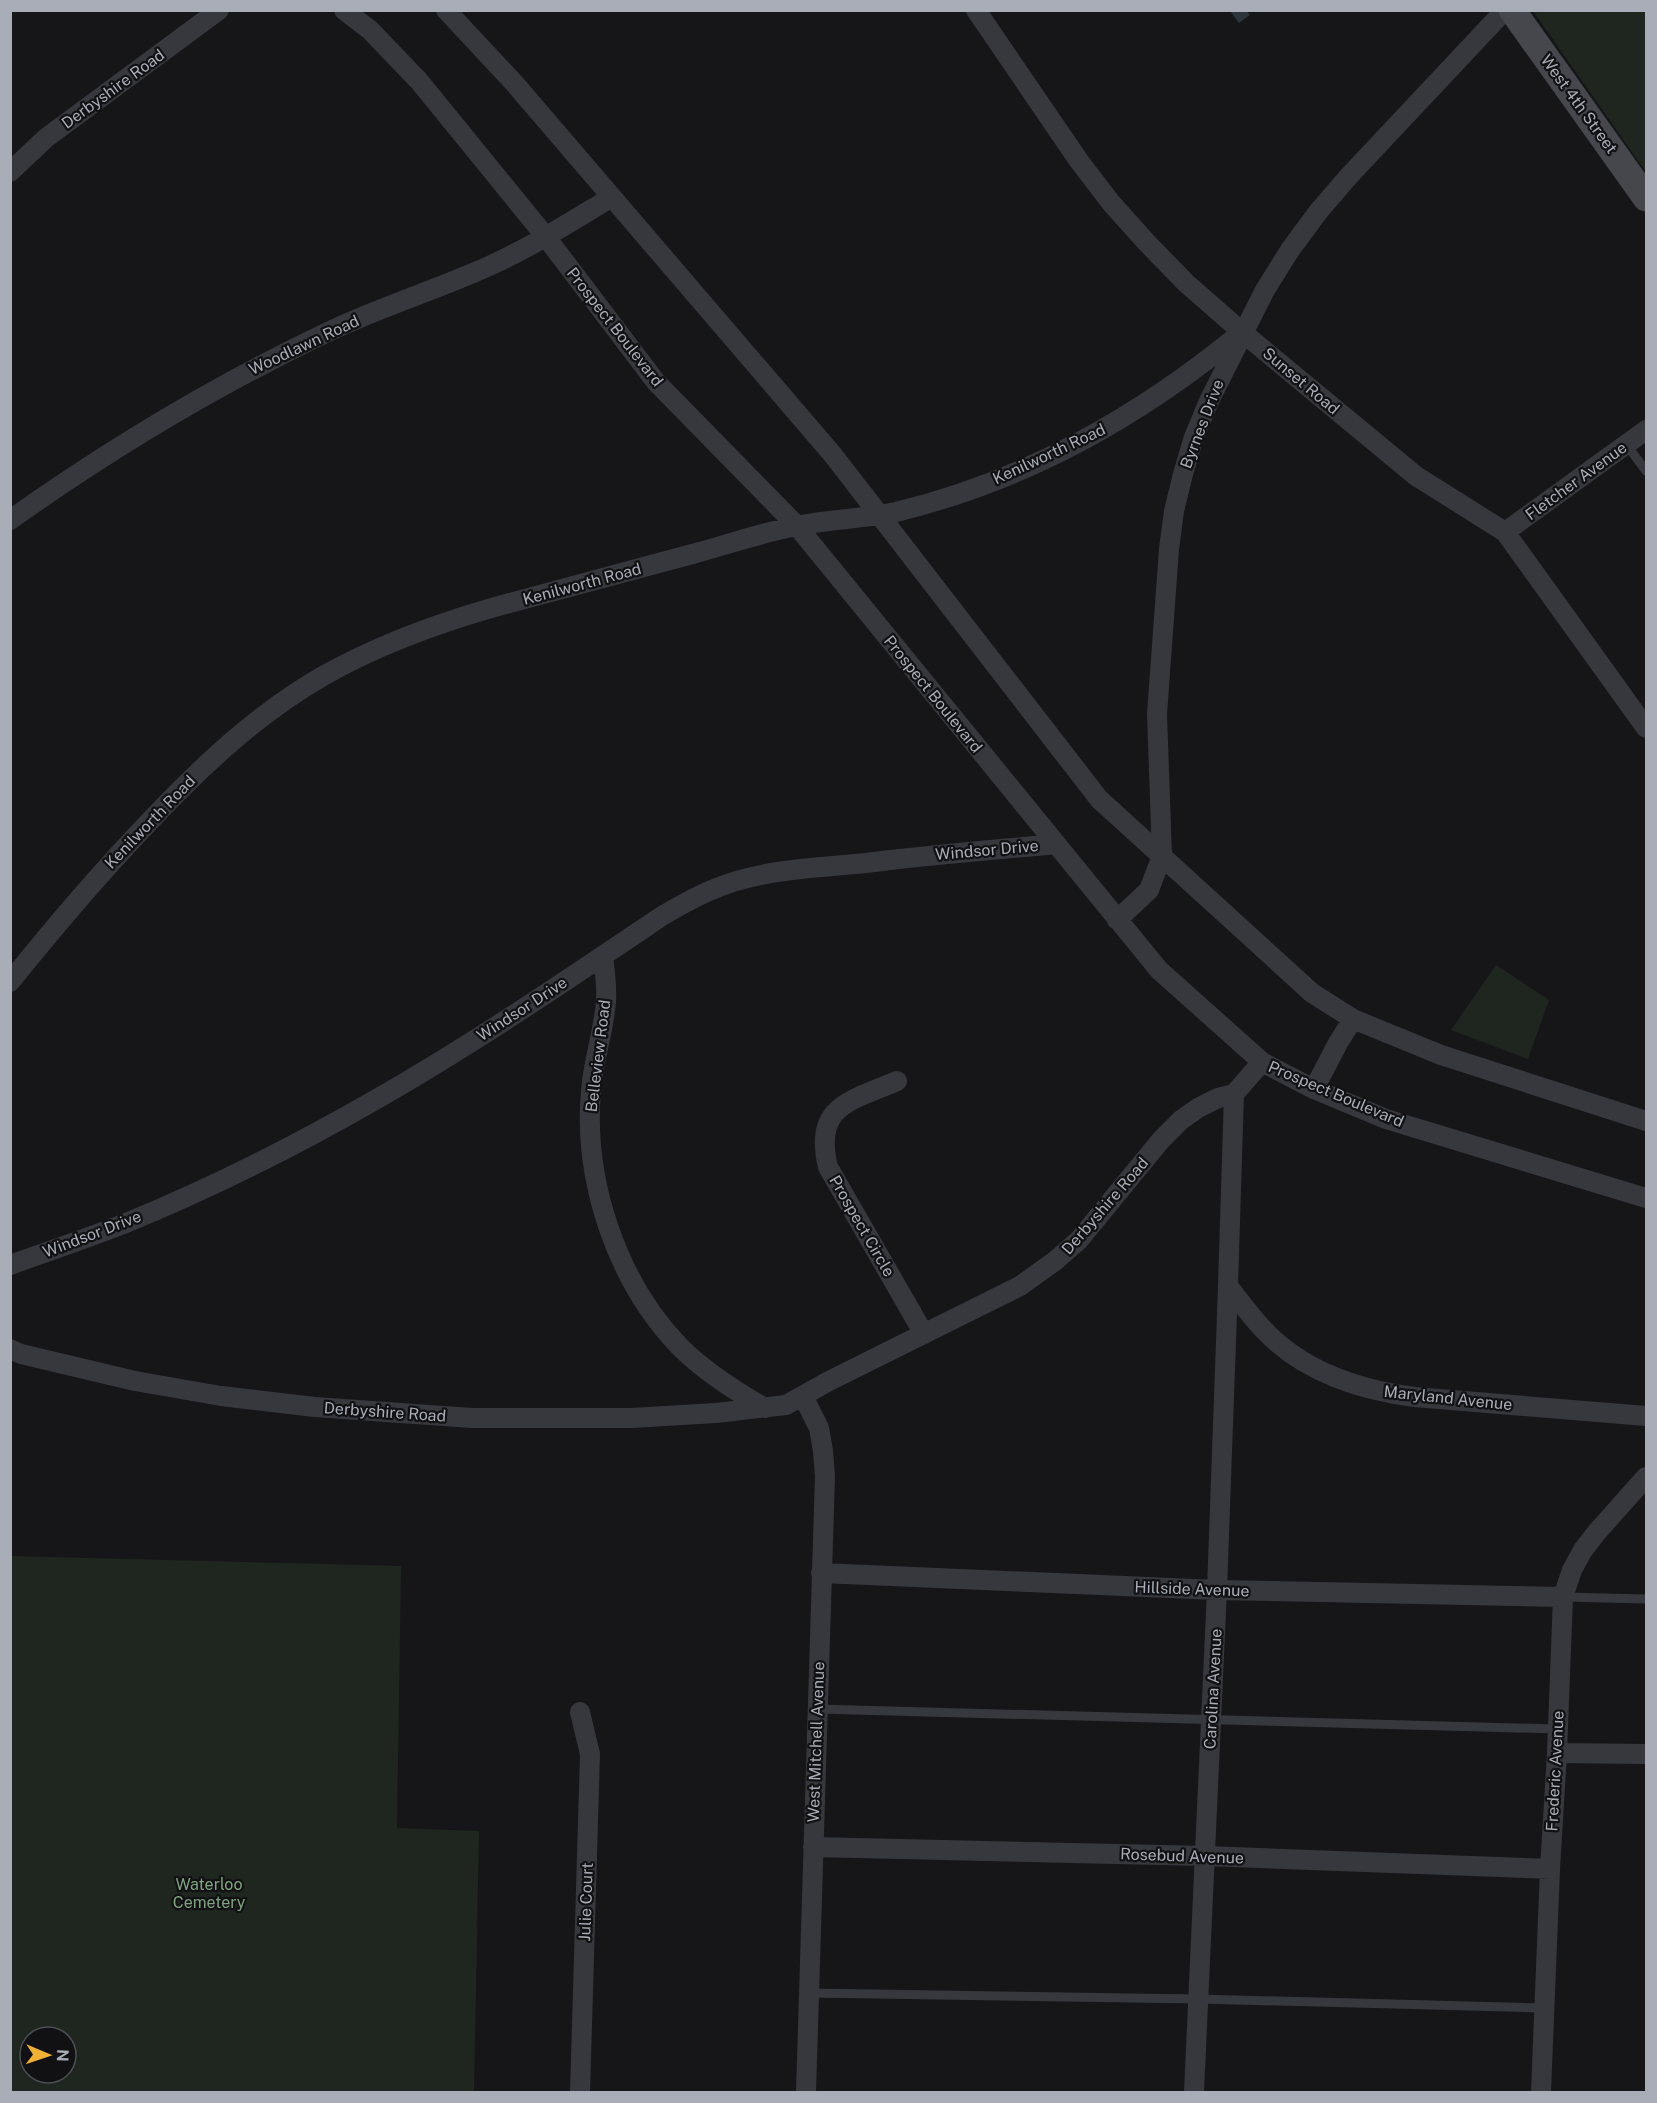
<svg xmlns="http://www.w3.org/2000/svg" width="1657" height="2103" viewBox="0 0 1657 2103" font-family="'Public Sans',sans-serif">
<rect width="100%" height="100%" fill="#161618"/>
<path fill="#1e261f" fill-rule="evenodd" d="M 1533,11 L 1646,11 L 1646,172 Z
M 1496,965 L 1549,1000 L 1528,1059 L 1451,1030 Z
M 11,1556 L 401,1566 L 397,1828 L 479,1831 L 474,2092 L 11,2092 ZM 30,2037 L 66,2037 L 66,2073 L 30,2073 Z"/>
<path fill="#2c353c" d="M 1230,11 L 1247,11 L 1250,15 L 1239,23 Z"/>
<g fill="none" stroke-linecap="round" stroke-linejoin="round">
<path stroke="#37383d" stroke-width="9" d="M 1626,444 L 1646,471
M 1563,1597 L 1646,1599
M 817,1709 L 1558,1729
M 809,1993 L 1198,1999 L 1545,2008"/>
<path stroke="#37383d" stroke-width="20" d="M 344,10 L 370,30 L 419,81 L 546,237 L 656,382 L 797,526 L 1159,970 L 1262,1062 L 1314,1089 L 1386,1119 L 1646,1198
M 446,10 L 515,84 L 833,455 L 1099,799 L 1312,993 L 1353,1019 L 1441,1055 L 1646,1121
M 976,10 L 1079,161 L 1112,204 L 1148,244 L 1186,283 L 1242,332 L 1416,476 L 1505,532 L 1646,728
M 10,172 L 46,138 L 219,10
M 10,520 C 113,447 216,385 330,331 C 376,309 426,293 473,273 C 522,253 567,224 612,197
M 1505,532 L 1646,430
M 1117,920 L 1149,890 L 1162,856 L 1157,714 L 1169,549 L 1174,511 L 1183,474 L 1194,437 L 1209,401 L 1265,290 L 1290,250 L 1318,212 L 1349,176 L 1505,10
M 603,956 C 605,971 607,986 606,1001 C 604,1031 593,1061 591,1091 C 583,1181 617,1282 680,1347 C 705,1372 735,1391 765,1408
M 10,982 C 55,926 101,872 150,821 C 202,766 257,714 323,676 C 378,645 435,624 495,607 C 562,589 629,571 696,553 C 730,544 763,532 797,526 C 829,519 863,519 896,512 C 1027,480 1139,417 1242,332
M 897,1081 C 851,1101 813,1105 828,1167 L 924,1334
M 1314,1089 L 1338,1043 L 1353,1019
M 1234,1094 L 1228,1286 C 1239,1300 1250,1315 1263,1329 C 1302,1371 1360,1390 1415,1397 L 1646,1416
M 10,1265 C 49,1251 88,1238 126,1223 C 211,1188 295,1146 375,1100 C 473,1044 567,980 662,916 C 679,906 696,896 714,889 C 761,869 816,868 866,863 C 929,855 993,850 1056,844
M 10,1349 L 21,1354 L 135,1381 L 221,1396 L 315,1407 L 472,1418 L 632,1418 L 716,1413 L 786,1405 L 829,1381 L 1020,1286 L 1055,1261 L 1079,1240 L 1161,1140 L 1181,1120 L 1198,1108 L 1218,1098 L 1234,1094 L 1262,1062
M 803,1396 L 819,1428 L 823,1451 L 825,1476 L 806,2092
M 821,1573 L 1217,1590 L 1563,1597
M 1557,1753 L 1646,1754
M 813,1847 L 1205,1856 L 1550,1869
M 580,2092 L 590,1754 L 580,1712
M 1194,2092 L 1217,1590 L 1228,1286
M 1541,2092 L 1550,1869 L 1557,1753 L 1563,1597 L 1572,1570 L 1583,1550 L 1597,1532 L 1646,1477"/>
<path stroke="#45474d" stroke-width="27" d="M 1512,10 L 1646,198"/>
</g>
<g text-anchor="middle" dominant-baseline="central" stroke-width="4.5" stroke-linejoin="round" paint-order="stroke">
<g font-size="16" fill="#a8adb8" stroke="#111113">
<text transform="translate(113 89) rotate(-36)">Derbyshire Road</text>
<text transform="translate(1579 104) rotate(54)">West 4th Street</text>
<text transform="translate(615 327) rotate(52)">Prospect Boulevard</text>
<text transform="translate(304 345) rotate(-25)">Woodlawn Road</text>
<text transform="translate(1301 381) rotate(40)">Sunset Road</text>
<text transform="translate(1202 424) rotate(-69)">Byrnes Drive</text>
<text transform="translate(1049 454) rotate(-25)">Kenilworth Road</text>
<text transform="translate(1576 481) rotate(-36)">Fletcher Avenue</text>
<text transform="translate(582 584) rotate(-15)">Kenilworth Road</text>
<text transform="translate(933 694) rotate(51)">Prospect Boulevard</text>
<text transform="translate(150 822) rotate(-46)">Kenilworth Road</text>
<text transform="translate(987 850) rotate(-5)">Windsor Drive</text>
<text transform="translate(522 1009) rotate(-33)">Windsor Drive</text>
<text transform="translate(598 1056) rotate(-83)">Belleview Road</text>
<text transform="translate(1336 1094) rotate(23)">Prospect Boulevard</text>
<text transform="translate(1105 1206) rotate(-49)">Derbyshire Road</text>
<text transform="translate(862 1226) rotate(60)">Prospect Circle</text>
<text transform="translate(92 1234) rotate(-21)">Windsor Drive</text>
<text transform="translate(1448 1398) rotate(6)">Maryland Avenue</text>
<text transform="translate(385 1412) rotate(4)">Derbyshire Road</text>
<text transform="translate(1192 1589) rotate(2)">Hillside Avenue</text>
<text transform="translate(1213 1689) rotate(-87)">Carolina Avenue</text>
<text transform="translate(816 1742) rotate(-88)">West Mitchell Avenue</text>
<text transform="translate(1555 1771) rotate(-87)">Frederic Avenue</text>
<text transform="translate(1182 1856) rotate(2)">Rosebud Avenue</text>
<text transform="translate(586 1902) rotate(-88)">Julie Court</text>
</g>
<g font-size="16" fill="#7fa381" stroke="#111113">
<text x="209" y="1884">Waterloo<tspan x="209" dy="18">Cemetery</tspan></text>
</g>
</g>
<rect width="1657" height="2103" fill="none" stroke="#a8adb8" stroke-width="24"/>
<g transform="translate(48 2055) rotate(92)"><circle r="28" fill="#111113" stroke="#4d4f55" stroke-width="1.5"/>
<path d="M0-4.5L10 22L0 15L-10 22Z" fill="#f2b134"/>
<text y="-9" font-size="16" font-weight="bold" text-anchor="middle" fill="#a8adb8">N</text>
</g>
</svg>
